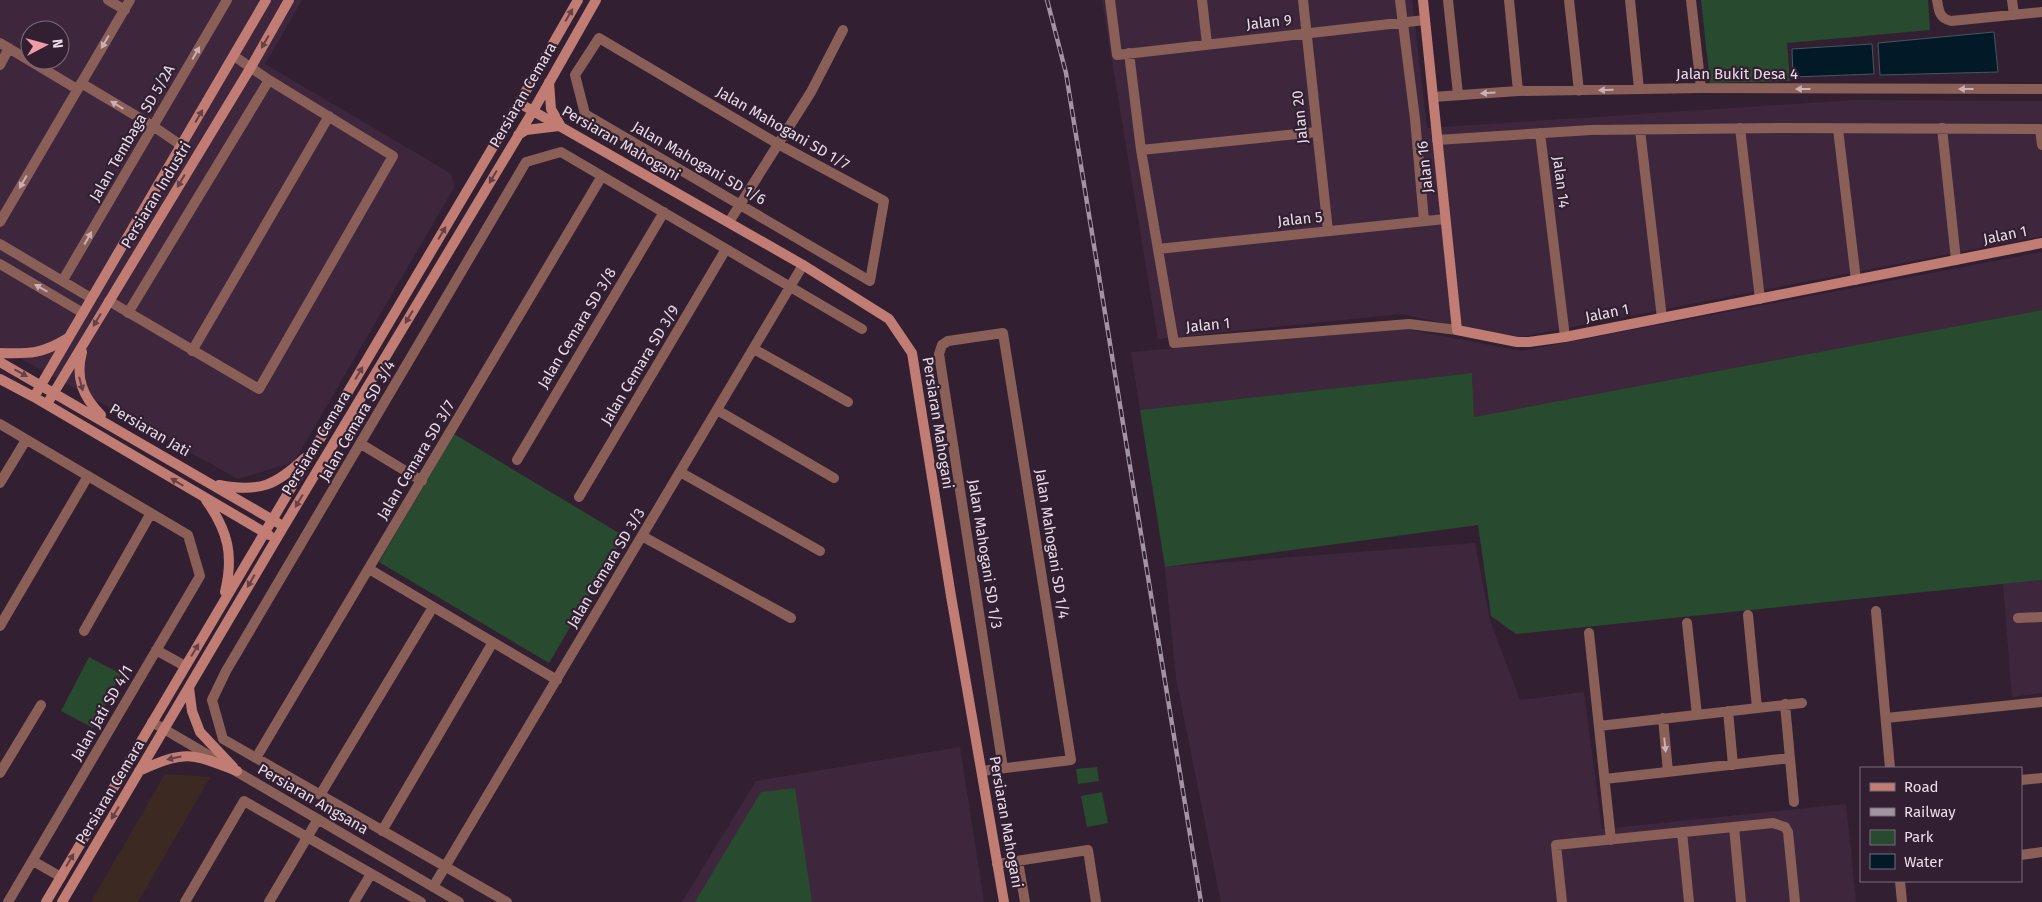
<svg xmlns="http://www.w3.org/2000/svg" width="2042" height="902" viewBox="0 0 2042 902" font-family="'Fira Sans',sans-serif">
<rect width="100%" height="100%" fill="#322032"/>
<path fill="#3c2a22" d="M 165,774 L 210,777 L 138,902 L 91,902 Z"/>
<path fill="#3e273d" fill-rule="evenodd" d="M 0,0 L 302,0 L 265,64 L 450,173 L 455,186 L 294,462 L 238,479 L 0,347 ZM 30,30 L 60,30 L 60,60 L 30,60 Z
M 1102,0 L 1412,0 L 1427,128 L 1854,100 L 2042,101 L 2042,236 L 1515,338 L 1401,314 L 1158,339 Z
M 2042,252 L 2042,310 L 1474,417 L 1472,373 L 1140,410 L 1131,352 L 1404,329 L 1522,351 Z
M 1475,543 L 1490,621 L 1520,700 L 1584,692 L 1602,829 L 1846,804 L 1856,902 L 1221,902 L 1176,678 L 1165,567 Z
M 2042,580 L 2042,693 L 2012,697 L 2003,584 Z
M 960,747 L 984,902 L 682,902 L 756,781 Z"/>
<path fill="#284a2e" d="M 1701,0 L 1928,0 L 1930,30 L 1787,43 L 1790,81 L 1710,83 Z
M 2042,310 L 2042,580 L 1516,634 L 1491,616 L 1478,525 L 1165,567 L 1140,410 L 1472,373 L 1474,417 Z
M 454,434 L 624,536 L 549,663 L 379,562 Z
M 89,657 L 121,674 L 93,728 L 61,711 Z
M 1097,767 L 1099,781 L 1078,784 L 1076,769 Z
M 795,788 L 812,902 L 695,902 L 761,792 Z
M 1102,792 L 1108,823 L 1087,827 L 1081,796 Z"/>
<path fill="#021a27" stroke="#475461" d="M 1994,32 L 1998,72 L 1880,75 L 1878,43 Z
M 1872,44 L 1874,74 L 1793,77 L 1792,49 Z"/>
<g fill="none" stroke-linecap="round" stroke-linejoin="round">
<path stroke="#8a5f58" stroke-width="10" d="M 108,0 L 125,10
M 1110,0 L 1117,55 L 1425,20
M 1202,0 L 1207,44
M 1303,0 L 1328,231
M 1400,0 L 1415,119 L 1424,221
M 1448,0 L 1458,94
M 1509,0 L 1518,91
M 1569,0 L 1579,91
M 1630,0 L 1639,89
M 1691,0 L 1701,88
M 1937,0 C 1939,11 1939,18 1951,21 L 2042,12
M 2012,0 L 2014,15
M 599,38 L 778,144 L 884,201 L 870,281 L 585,114 L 575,75 Z
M 0,43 L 77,89
M 1129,53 L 1141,150 L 1174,343 L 1409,324 L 1457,330
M 0,65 L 9,48
M 81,83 L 153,126 L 182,146
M 1433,97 L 1518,91 L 1701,88 L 2042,89
M 1740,128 L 1760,299
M 1942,128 L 1956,260
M 1838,129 L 1856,280
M 1640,130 L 1662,318
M 1540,133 L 1565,337
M 1437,140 L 1591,130 L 1781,128 L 2040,129 L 2042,145
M 1141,150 L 1317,132
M 0,222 L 130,0
M 729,222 L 811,92 L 843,30
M 0,244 L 91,298
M 1158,249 L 1445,219
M 0,264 L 83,313
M 63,280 L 227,0
M 109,301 L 259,389 L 393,156 L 269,80 L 234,56
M 128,313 L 269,80
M 754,349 L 848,402
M 192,351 L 329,116
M 717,410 L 834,478
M 0,424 L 188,535 L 200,576 L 8,902
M 361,444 L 422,481
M 517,460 L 664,212
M 680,472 L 820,551
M 0,483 L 26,440
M 579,497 L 726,249
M 642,536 L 791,618
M 369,569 L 557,680
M 1876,611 L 1890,768
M 1748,615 L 1757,708
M 2018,618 L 2042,617
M 1687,623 L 1697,715
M 0,626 L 88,476
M 84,631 L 151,513
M 1589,633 L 1611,840
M 156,650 L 185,666
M 1785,704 L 1794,802
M 1728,711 L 1733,765
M 1663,718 L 1668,772
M 1886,718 L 2042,702
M 152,722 L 459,902
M 1599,726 L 1802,703
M 256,758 L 602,176
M 982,771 L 1071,760 L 1003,333 L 948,341 L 942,345 L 939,354 L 1003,768
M 0,773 L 41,705
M 1605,779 L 1790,758
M 2021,780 L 2042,778
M 320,795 L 433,607
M 1734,827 L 1741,902
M 382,831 L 493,642
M 1682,832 L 1689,902
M 2021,855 L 2042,852
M 33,861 L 61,877
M 1018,861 L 1025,902
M 997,864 L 1088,850 L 1096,902
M 1900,881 L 1902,902
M 433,887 L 803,265
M 185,902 L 244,801 L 421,902
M 269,902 L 318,819
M 354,902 L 371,874
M 507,902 L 223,739 L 212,700 L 226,671 L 526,162 L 561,152 L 862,329
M 1562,902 L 1556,845 L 1773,823 L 1785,827 L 1788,832 L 1795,902"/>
<path stroke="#c17d73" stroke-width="10" d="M 1423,0 L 1457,330 L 1517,342 L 1529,342 L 1565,337 L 2042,243
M 549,82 L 551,109 L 560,125
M 519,103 L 803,265 L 889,319 L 912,353 L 951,596 L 1004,902
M 518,135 L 526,130 L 559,126
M 82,352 C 75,378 83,397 101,415
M 0,353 C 30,354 42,354 68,338
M 0,362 L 278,523
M 0,379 L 34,397 L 269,535
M 34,397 L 266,0
M 47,404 L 251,67 L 289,0
M 219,485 C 260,493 276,485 305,458
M 206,500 C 228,531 234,555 225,592
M 189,688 L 192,711 L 200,732 L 233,767
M 139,771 C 186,750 191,753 237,771
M 46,902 L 519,103 L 578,0
M 62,902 L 284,526 L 533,111 L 596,0"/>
<g stroke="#a394a2" stroke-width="4.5">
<path id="rail" d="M 1047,0 L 1066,73 L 1075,129 L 1201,902"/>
</g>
<use href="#rail" stroke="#322032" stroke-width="2.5" stroke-dasharray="8" stroke-linecap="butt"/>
</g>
<defs><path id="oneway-solid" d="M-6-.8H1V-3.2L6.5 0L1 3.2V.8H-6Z" transform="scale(1.25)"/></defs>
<g fill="#644149">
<use href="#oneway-solid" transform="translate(569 15) rotate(-60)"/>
<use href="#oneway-solid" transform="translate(265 42) rotate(120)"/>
<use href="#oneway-solid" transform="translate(199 116) rotate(-60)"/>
<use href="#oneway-solid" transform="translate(493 177) rotate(121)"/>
<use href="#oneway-solid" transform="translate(181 181) rotate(121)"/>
<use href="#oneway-solid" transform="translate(442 233) rotate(-59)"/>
<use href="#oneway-solid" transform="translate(409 317) rotate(121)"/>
<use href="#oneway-solid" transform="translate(97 320) rotate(121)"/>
<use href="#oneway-solid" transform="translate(21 373) rotate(29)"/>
<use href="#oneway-solid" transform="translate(359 373) rotate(-59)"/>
<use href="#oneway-solid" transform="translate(81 384) rotate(75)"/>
<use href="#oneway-solid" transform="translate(177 482) rotate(-149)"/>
<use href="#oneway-solid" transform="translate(299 501) rotate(121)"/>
<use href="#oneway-solid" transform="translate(251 581) rotate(120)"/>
<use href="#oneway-solid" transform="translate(195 650) rotate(-59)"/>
<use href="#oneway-solid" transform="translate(174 758) rotate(168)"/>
<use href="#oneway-solid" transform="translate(115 813) rotate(121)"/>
<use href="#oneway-solid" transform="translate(70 860) rotate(-59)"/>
</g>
<g fill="#c8b0b6">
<use href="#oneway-solid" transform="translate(105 42) rotate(121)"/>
<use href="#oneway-solid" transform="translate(196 53) rotate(-60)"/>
<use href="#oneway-solid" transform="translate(1803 89) rotate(-180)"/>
<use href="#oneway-solid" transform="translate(1966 89) rotate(-180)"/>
<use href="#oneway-solid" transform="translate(1606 90) rotate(178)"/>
<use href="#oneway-solid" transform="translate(1488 93) rotate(177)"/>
<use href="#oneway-solid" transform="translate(117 105) rotate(-149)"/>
<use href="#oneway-solid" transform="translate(23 182) rotate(120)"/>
<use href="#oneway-solid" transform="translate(88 238) rotate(-60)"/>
<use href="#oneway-solid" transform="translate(41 288) rotate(-150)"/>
<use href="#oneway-solid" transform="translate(1665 745) rotate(84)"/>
</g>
<g text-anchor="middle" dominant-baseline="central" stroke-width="4.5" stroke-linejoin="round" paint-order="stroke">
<g font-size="15" fill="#e9dce8" stroke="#322032">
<text transform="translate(1269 22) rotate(-6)">Jalan 9</text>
<text x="1737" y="74">Jalan Bukit Desa 4</text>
<text transform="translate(523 95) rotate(-60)">Persiaran Cemara</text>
<text transform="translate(1300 117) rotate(-96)">Jalan 20</text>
<text transform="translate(783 128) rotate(30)">Jalan Mahogani SD 1/7</text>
<text transform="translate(132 133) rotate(-60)">Jalan Tembaga SD 5/2A</text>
<text transform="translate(621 143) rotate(30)">Persiaran Mahogani</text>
<text transform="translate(699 163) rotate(30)">Jalan Mahogani SD 1/6</text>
<text transform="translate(1425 167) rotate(-96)">Jalan 16</text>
<text transform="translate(1561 182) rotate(83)">Jalan 14</text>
<text transform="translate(156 195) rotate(-59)">Persiaran Industri</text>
<text transform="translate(1300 219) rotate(-6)">Jalan 5</text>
<text transform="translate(2005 235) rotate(-11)">Jalan 1</text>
<text transform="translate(1607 313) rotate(-11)">Jalan 1</text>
<text transform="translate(1208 325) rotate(-5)">Jalan 1</text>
<text transform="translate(577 328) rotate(-59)">Jalan Cemara SD 3/8</text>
<text transform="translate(640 365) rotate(-59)">Jalan Cemara SD 3/9</text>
<text transform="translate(357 421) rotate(-60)">Jalan Cemara SD 3/4</text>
<text transform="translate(938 423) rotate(81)">Persiaran Mahogani</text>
<text transform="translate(150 430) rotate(30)">Persiaran Jati</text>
<text transform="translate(316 443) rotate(-59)">Persiaran Cemara</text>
<text transform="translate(416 460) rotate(-59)">Jalan Cemara SD 3/7</text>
<text transform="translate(1052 544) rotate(81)">Jalan Mahogani SD 1/4</text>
<text transform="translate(985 554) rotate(81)">Jalan Mahogani SD 1/3</text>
<text transform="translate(606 568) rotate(-59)">Jalan Cemara SD 3/3</text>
<text transform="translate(102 713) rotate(-60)">Jalan Jati SD 4/1</text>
<text transform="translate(110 792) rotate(-59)">Persiaran Cemara</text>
<text transform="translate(313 799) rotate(30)">Persiaran Angsana</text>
<text transform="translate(1006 822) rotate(80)">Persiaran Mahogani</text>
</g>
</g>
<rect x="1860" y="767" width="162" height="115" fill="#322032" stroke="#7b6b7b"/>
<rect x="1870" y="783" width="25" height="8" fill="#c17d73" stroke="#7b6b7b"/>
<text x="1904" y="792" font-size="15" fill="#e9dce8">Road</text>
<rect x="1870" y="808" width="25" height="8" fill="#a394a2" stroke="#7b6b7b"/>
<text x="1904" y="817" font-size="15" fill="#e9dce8">Railway</text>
<rect x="1870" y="830" width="25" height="15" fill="#284a2e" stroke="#7b6b7b"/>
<text x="1904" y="842" font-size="15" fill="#e9dce8">Park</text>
<rect x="1870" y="854" width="25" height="15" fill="#021a27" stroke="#7b6b7b"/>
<text x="1904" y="867" font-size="15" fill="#e9dce8">Water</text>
<g transform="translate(45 45) rotate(84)"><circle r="24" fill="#322032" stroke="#7b6b7b"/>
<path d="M0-4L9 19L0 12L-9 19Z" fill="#f39aa7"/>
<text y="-8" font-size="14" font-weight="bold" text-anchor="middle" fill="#e9dce8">N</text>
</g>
</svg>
